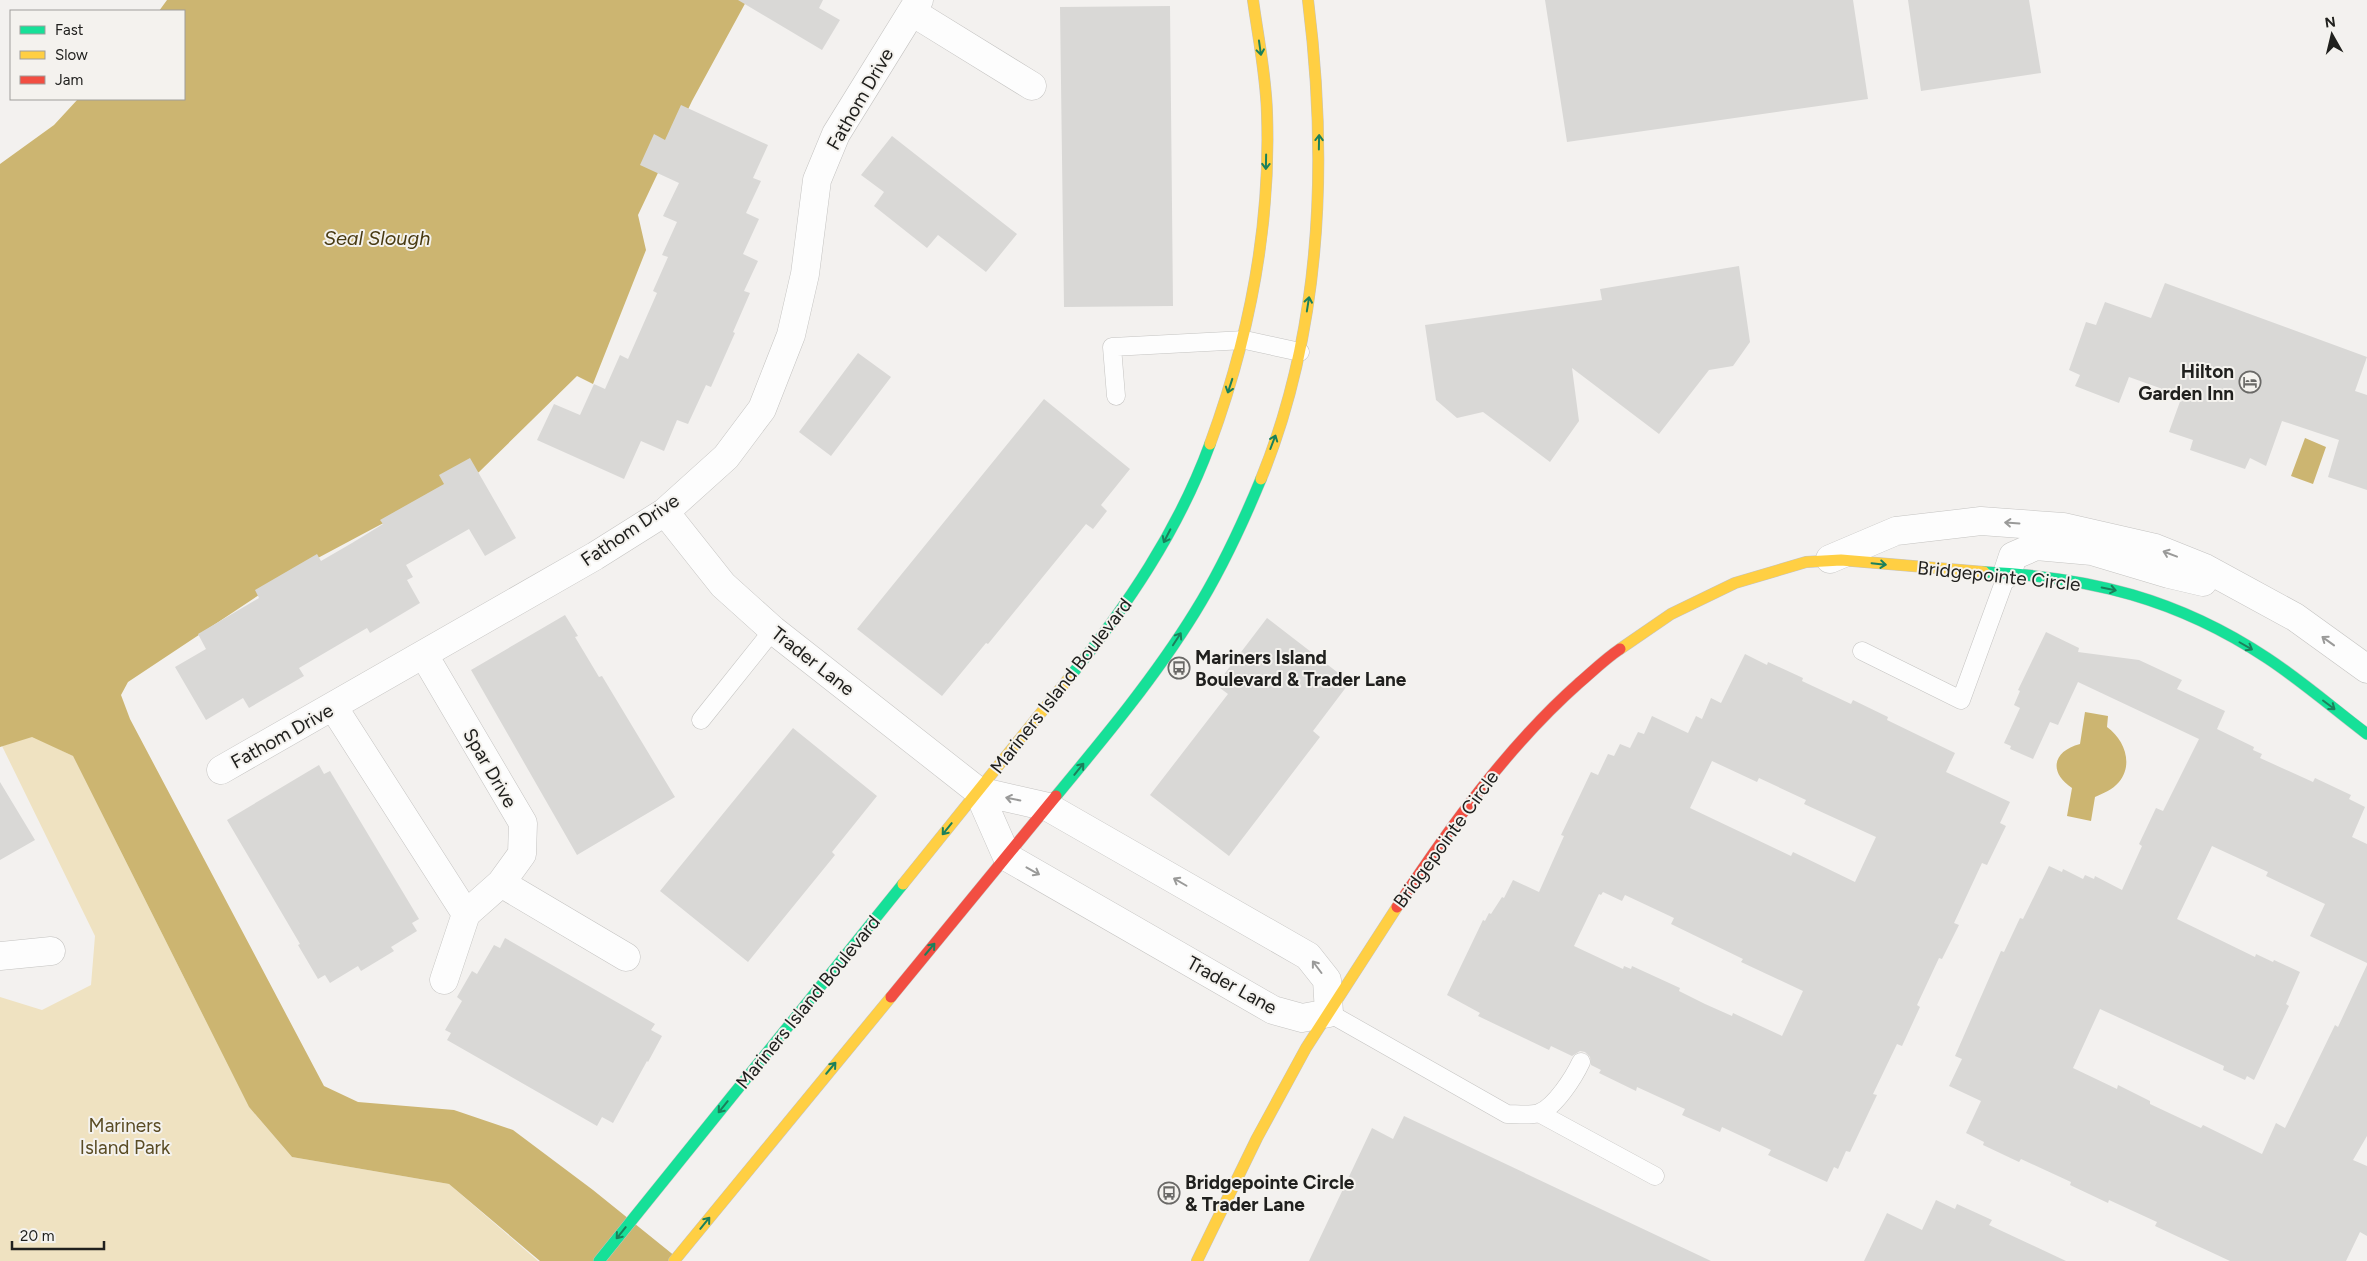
<svg xmlns="http://www.w3.org/2000/svg" width="2367" height="1261" viewBox="0 0 2367 1261" font-family="Figtree,sans-serif">
<rect width="100%" height="100%" fill="#f3f1ef"/>
<path fill="#efe2c1" d="M 32,736 L 73,756 L 249,1107 L 292,1157 L 449,1184 L 538,1261 L 0,1261 L 0,997 L 42,1010 L 91,985 L 95,936 L 2,746 Z"/>
<path fill="#ccb571" d="M 167,0 L 747,0 L 692,101 L 638,215 L 646,250 L 593,384 L 577,376 L 479,472 L 301,567 L 128,682 L 121,695 L 130,719 L 324,1086 L 358,1102 L 454,1110 L 513,1130 L 593,1190 L 681,1261 L 540,1261 L 449,1184 L 292,1157 L 249,1107 L 73,756 L 32,737 L 0,747 L 0,164 L 54,125 L 78,99 L 184,99 L 184,11 L 159,11 Z
M 2305,438 L 2326,447 L 2313,484 L 2291,476 Z
M 2085,712 L 2108,716 L 2107,727 C 2124,739 2134,764 2119,782 C 2112,790 2104,793 2095,797 L 2091,821 L 2067,816 L 2072,788 C 2048,772 2053,751 2080,744 Z"/>
<path fill="#d9d8d6" fill-rule="evenodd" d="M 738,0 L 823,0 L 819,8 L 840,20 L 822,50 Z
M 1545,0 L 1853,0 L 1868,99 L 1567,142 Z
M 1908,0 L 2029,0 L 2041,73 L 1921,91 Z
M 1170,6 L 1173,306 L 1064,307 L 1060,7 Z
M 681,105 L 768,145 L 753,178 L 761,181 L 746,213 L 759,219 L 743,254 L 758,261 L 744,291 L 750,293 L 733,332 L 735,333 L 711,387 L 706,385 L 688,424 L 677,420 L 664,451 L 641,441 L 624,479 L 537,440 L 554,404 L 580,415 L 594,384 L 605,389 L 620,355 L 628,359 L 657,293 L 653,291 L 668,257 L 662,255 L 677,222 L 663,216 L 679,183 L 640,165 L 654,134 L 665,140 Z
M 892,136 L 1017,234 L 986,272 L 938,235 L 927,248 L 874,206 L 884,192 L 861,175 Z
M 1739,266 L 1750,342 L 1733,366 L 1709,370 L 1659,434 L 1572,368 L 1579,421 L 1550,462 L 1483,412 L 1457,418 L 1436,400 L 1425,325 L 1602,300 L 1600,289 Z
M 2165,283 L 2367,357 L 2355,391 L 2367,395 L 2367,490 L 2328,477 L 2339,440 L 2282,421 L 2266,466 L 2250,458 L 2245,469 L 2190,450 L 2193,440 L 2169,432 L 2182,396 L 2129,377 L 2119,403 L 2075,386 L 2080,375 L 2069,370 L 2086,322 L 2096,325 L 2105,302 L 2151,318 Z
M 858,353 L 891,377 L 831,456 L 799,432 Z
M 1044,399 L 1130,469 L 1101,505 L 1107,511 L 1093,529 L 1086,524 L 988,644 L 986,643 L 942,696 L 857,629 Z
M 470,458 L 516,538 L 485,556 L 469,529 L 406,565 L 413,577 L 407,580 L 420,603 L 370,633 L 367,628 L 299,668 L 304,676 L 249,708 L 243,698 L 206,720 L 175,667 L 206,649 L 198,634 L 259,598 L 255,590 L 317,554 L 321,561 L 352,543 L 383,524 L 380,520 L 444,484 L 439,475 Z
M 565,615 L 578,636 L 575,637 L 599,677 L 602,676 L 675,797 L 577,855 L 471,670 Z
M 1267,618 L 1350,682 L 1313,731 L 1320,737 L 1229,856 L 1150,795 L 1228,694 L 1216,685 Z
M 2046,632 L 2079,648 L 2078,652 L 2139,660 L 2182,680 L 2177,689 L 2225,711 L 2217,729 L 2254,747 L 2253,750 L 2262,754 L 2260,758 L 2313,782 L 2315,778 L 2351,795 L 2349,799 L 2365,807 L 2352,837 L 2367,844 L 2367,963 L 2310,936 L 2325,904 L 2266,876 L 2268,872 L 2212,846 L 2177,919 L 2255,957 L 2256,954 L 2273,962 L 2274,960 L 2300,972 L 2286,1004 L 2289,1006 L 2254,1080 L 2247,1076 L 2245,1080 L 2223,1070 L 2224,1066 L 2100,1009 L 2073,1068 L 2117,1089 L 2118,1085 L 2150,1101 L 2150,1104 L 2201,1128 L 2203,1125 L 2262,1154 L 2276,1123 L 2285,1128 L 2335,1025 L 2338,1027 L 2367,965 L 2367,1136 L 2353,1160 L 2367,1166 L 2367,1236 L 2360,1232 L 2346,1261 L 2230,1261 L 2155,1226 L 2157,1222 L 2109,1200 L 2108,1203 L 2070,1185 L 2071,1182 L 2021,1159 L 2019,1162 L 1983,1145 L 1984,1142 L 1966,1133 L 1981,1101 L 1949,1086 L 1962,1059 L 1955,1056 L 2001,951 L 2004,952 L 2020,918 L 2023,919 L 2049,866 L 2062,872 L 2063,869 L 2083,879 L 2085,875 L 2094,879 L 2095,876 L 2122,890 L 2142,846 L 2139,844 L 2156,808 L 2163,811 L 2199,739 L 2078,682 L 2058,725 L 2050,722 L 2033,759 L 2010,749 L 2011,746 L 2004,743 L 2020,708 L 2014,705 L 2020,691 L 2018,690 Z
M 1745,654 L 1767,665 L 1768,662 L 1803,678 L 1802,681 L 1851,704 L 1853,700 L 1888,717 L 1887,720 L 1955,753 L 1946,772 L 2010,802 L 2000,823 L 2006,826 L 1987,865 L 1982,863 L 1954,923 L 1959,925 L 1942,959 L 1939,958 L 1917,1005 L 1920,1007 L 1902,1046 L 1897,1044 L 1873,1094 L 1877,1095 L 1850,1152 L 1846,1151 L 1838,1169 L 1834,1167 L 1827,1182 L 1768,1155 L 1771,1150 L 1722,1127 L 1720,1132 L 1682,1115 L 1685,1109 L 1637,1087 L 1636,1091 L 1599,1073 L 1601,1070 L 1591,1065 L 1590,1057 L 1585,1052 L 1580,1051 L 1572,1056 L 1551,1046 L 1549,1050 L 1478,1016 L 1480,1013 L 1447,995 L 1483,920 L 1485,921 L 1489,913 L 1491,914 L 1502,897 L 1504,898 L 1513,880 L 1539,892 L 1564,836 L 1561,835 L 1591,772 L 1598,775 L 1608,754 L 1614,756 L 1620,744 L 1630,748 L 1638,732 L 1644,734 L 1652,716 L 1688,733 L 1696,716 L 1702,719 L 1711,698 L 1721,703 ZM 1712,761 L 1757,782 L 1759,778 L 1806,800 L 1804,804 L 1876,837 L 1855,882 L 1793,852 L 1791,856 L 1690,808 ZM 1603,892 L 1622,901 L 1625,895 L 1674,918 L 1671,924 L 1743,959 L 1741,962 L 1803,991 L 1782,1036 L 1733,1013 L 1732,1016 L 1705,1004 L 1679,991 L 1680,988 L 1632,966 L 1631,969 L 1624,966 L 1623,969 L 1574,946 L 1599,894 L 1601,895 Z
M 793,728 L 877,796 L 832,852 L 835,855 L 748,962 L 660,891 Z
M 319,765 L 324,774 L 330,771 L 419,919 L 412,923 L 417,931 L 391,947 L 394,951 L 361,971 L 358,966 L 330,983 L 325,975 L 318,979 L 298,945 L 300,944 L 227,820 Z
M 0,782 L 35,840 L 0,860 Z
M 505,938 L 655,1024 L 651,1030 L 662,1036 L 648,1062 L 647,1061 L 613,1123 L 602,1117 L 597,1126 L 447,1040 L 451,1033 L 445,1030 L 462,1001 L 457,997 L 472,971 L 477,974 L 494,945 L 500,948 Z
M 1404,1116 L 1711,1261 L 1309,1261 L 1372,1128 L 1393,1139 Z
M 1936,1200 L 1955,1209 L 1957,1204 L 1992,1220 L 1989,1225 L 2066,1261 L 1864,1261 L 1887,1213 L 1922,1230 Z"/>
<g fill="none" stroke-linecap="round" stroke-linejoin="round">
<g stroke="#c4c3c1" stroke-width="19">
<path id="lane" d="M 1116,396 L 1112,347 L 1245,340 L 1300,352
M 1862,651 L 1961,700 L 2007,574
M 701,720 L 773,630
M 1329,1013 L 1507,1114 C 1516,1114 1530,1116 1539,1113 C 1555,1107 1574,1077 1581,1062
M 1539,1113 L 1655,1176"/>
</g>
<g stroke="#c4c3c1" stroke-width="29">
<path id="street" d="M 912,12 L 1032,86
M 665,512 L 723,585 L 773,630 L 978,791 L 1007,857 L 1273,1010 L 1302,1018 L 1329,1013 L 1327,980 L 1308,956 L 1048,807 L 978,791
M 1830,559 L 1896,531 L 1981,521 L 2063,527 L 2155,548 L 2205,568 L 2295,617 L 2367,669
M 2007,574 L 2013,556 L 2036,546 L 2092,551 L 2169,574 L 2203,582
M 334,708 L 466,914 L 501,883 L 522,854 L 523,823 L 424,655
M 221,770 L 595,556 L 665,512 L 726,457 L 762,409 L 791,335 L 805,274 L 817,180 L 836,134 L 919,0
M 501,883 L 626,957
M 0,956 L 51,951
M 444,980 L 466,914"/>
</g>
<g stroke="#c4c3c1" stroke-width="12">
<path id="fast" d="M 1984,572 C 2090,577 2178,599 2267,658 C 2302,681 2334,709 2367,734
M 1069,678 C 1127,606 1178,531 1210,444
M 1056,796 C 1105,737 1155,677 1195,612 C 1221,570 1242,525 1261,479
M 599,1261 L 903,884"/>
</g>
<g stroke="#c4c3c1" stroke-width="12">
<path id="slow" d="M 1210,444 C 1249,338 1271,226 1267,113 C 1266,75 1258,37 1253,0
M 1261,479 C 1323,327 1328,161 1308,0
M 1620,649 L 1671,614 L 1735,583 L 1806,562 L 1841,560 L 1984,572
M 903,884 L 1069,678
M 674,1261 L 891,997
M 1197,1261 L 1257,1138 L 1306,1048 L 1397,907"/>
</g>
<g stroke="#c4c3c1" stroke-width="12">
<path id="jam" d="M 1397,907 C 1450,827 1507,747 1579,683 C 1592,672 1605,659 1620,649
M 891,997 L 1056,796"/>
</g>
<use href="#lane" stroke="#fdfdfd" stroke-width="18"/>
<use href="#street" stroke="#fdfdfd" stroke-width="28"/>
<use href="#fast" stroke="#16e098" stroke-width="11"/>
<use href="#slow" stroke="#ffcf43" stroke-width="11"/>
<use href="#jam" stroke="#f24e42" stroke-width="11"/>
</g>
<defs><path id="oneway-shaft" d="M-6 0H5M1.5-3L5.5 0L1.5 3" fill="none" stroke-width="1.6" stroke-linecap="round" stroke-linejoin="round" transform="scale(1.25)"/></defs>
<g stroke="#1b805b">
<use href="#oneway-shaft" transform="translate(1260 48) rotate(82)"/>
<use href="#oneway-shaft" transform="translate(1319 142) rotate(-89)"/>
<use href="#oneway-shaft" transform="translate(1266 162) rotate(91)"/>
<use href="#oneway-shaft" transform="translate(1308 304) rotate(-81)"/>
<use href="#oneway-shaft" transform="translate(1230 386) rotate(108)"/>
<use href="#oneway-shaft" transform="translate(1273 442) rotate(-69)"/>
<use href="#oneway-shaft" transform="translate(1167 536) rotate(117)"/>
<use href="#oneway-shaft" transform="translate(1879 564) rotate(6)"/>
<use href="#oneway-shaft" transform="translate(2109 589) rotate(12)"/>
<use href="#oneway-shaft" transform="translate(1177 639) rotate(-57)"/>
<use href="#oneway-shaft" transform="translate(2246 646) rotate(30)"/>
<use href="#oneway-shaft" transform="translate(2329 705) rotate(37)"/>
<use href="#oneway-shaft" transform="translate(1079 769) rotate(-51)"/>
<use href="#oneway-shaft" transform="translate(947 829) rotate(129)"/>
<use href="#oneway-shaft" transform="translate(930 949) rotate(-50)"/>
<use href="#oneway-shaft" transform="translate(831 1068) rotate(-50)"/>
<use href="#oneway-shaft" transform="translate(723 1107) rotate(129)"/>
<use href="#oneway-shaft" transform="translate(705 1223) rotate(-51)"/>
<use href="#oneway-shaft" transform="translate(621 1233) rotate(129)"/>
</g>
<g stroke="#9a9a99">
<use href="#oneway-shaft" transform="translate(2012 523) rotate(-176)"/>
<use href="#oneway-shaft" transform="translate(2170 554) rotate(-159)"/>
<use href="#oneway-shaft" transform="translate(2328 641) rotate(-144)"/>
<use href="#oneway-shaft" transform="translate(1013 799) rotate(-168)"/>
<use href="#oneway-shaft" transform="translate(1033 871) rotate(29)"/>
<use href="#oneway-shaft" transform="translate(1180 882) rotate(-150)"/>
<use href="#oneway-shaft" transform="translate(1317 967) rotate(-127)"/>
</g>
<defs>
<g id="hotel-ring" transform="scale(1.125)"><circle r="9.5" fill="#f4f2ee" stroke="#6a6967" stroke-width="1.5"/><path d="M-6-4.5h1.5V1H6V5H4.5V3h-9V5H-6ZM-4 0a1.8 1.8 0 1 1 3.6 0ZM.5 0V-2.5h3Q6-2.5 6 0Z" fill="#6a6967"/></g>
<g id="bus-ring" transform="scale(1.125)"><circle r="9.5" fill="#f4f2ee" stroke="#6a6967" stroke-width="1.5"/><path d="M-5-6H5V4H4V6H2V4H-2V6H-4V4H-5ZM-3.5-4V0h7V-4ZM-3.5 1.2v1.5H-2V1.2ZM2 1.2v1.5H3.5V1.2Z" fill="#6a6967"/></g>
</defs>
<g fill-rule="evenodd">
<use href="#hotel-ring" x="2250" y="382"/>
<use href="#bus-ring" x="1179" y="668"/>
<use href="#bus-ring" x="1169" y="1193"/>
</g>
<g text-anchor="middle" dominant-baseline="central" stroke-width="4" stroke-linejoin="round" paint-order="stroke">
<g font-size="19" fill="#20201e" stroke="#f4f2ee">
<text transform="translate(860 99) rotate(-60)">Fathom Drive</text>
<text transform="translate(630 530) rotate(-34)">Fathom Drive</text>
<text transform="translate(1999 576) rotate(6)">Bridgepointe Circle</text>
<text transform="translate(813 661) rotate(38)">Trader Lane</text>
<text transform="translate(1061 686) rotate(-52)">Mariners Island Boulevard</text>
<text transform="translate(282 736) rotate(-29)">Fathom Drive</text>
<text transform="translate(490 768) rotate(60)">Spar Drive</text>
<text transform="translate(1446 839) rotate(-54)">Bridgepointe Circle</text>
<text transform="translate(1232 985) rotate(29)">Trader Lane</text>
<text transform="translate(808 1002) rotate(-51)">Mariners Island Boulevard</text>
</g>
<g font-size="19" font-weight="bold" fill="#20201e" stroke="#f4f2ee" text-anchor="start">
<text x="2234" y="371" text-anchor="end">Hilton<tspan x="2234" dy="22">Garden Inn</tspan></text>
<text x="1195" y="657">Mariners Island<tspan x="1195" dy="22">Boulevard &amp; Trader Lane</tspan></text>
<text x="1185" y="1182">Bridgepointe Circle<tspan x="1185" dy="22">&amp; Trader Lane</tspan></text>
</g>
<g font-size="19" fill="#594b23" stroke="#f4f2ee">
<text x="125" y="1125">Mariners<tspan x="125" dy="22">Island Park</tspan></text>
</g>
<g font-size="20" font-style="italic" fill="#483a12" stroke="#f4f2ee">
<text x="377" y="238">Seal Slough</text>
</g>
</g>
<rect x="10" y="10" width="175" height="90" fill="#f4f2ee" stroke="#9f9e9b"/>
<rect x="20" y="26" width="25" height="8" fill="#16e098" stroke="#9f9e9b"/>
<text x="55" y="35" font-size="15" fill="#20201e">Fast</text>
<rect x="20" y="51" width="25" height="8" fill="#ffcf43" stroke="#9f9e9b"/>
<text x="55" y="60" font-size="15" fill="#20201e">Slow</text>
<rect x="20" y="76" width="25" height="8" fill="#f24e42" stroke="#9f9e9b"/>
<text x="55" y="85" font-size="15" fill="#20201e">Jam</text>
<g transform="translate(2332 35) rotate(352)" stroke="#f4f2ee" stroke-width="4" paint-order="stroke">
<path d="M0-4L9 19L0 12L-9 19Z" fill="#20201e"/>
<text y="-8" font-size="14" font-weight="bold" text-anchor="middle" fill="#20201e">N</text>
</g>
<path d="M12 1241v8h92v-8" fill="none" stroke="#20201e" stroke-width="2.5"/>
<text x="20" y="1241" font-size="15" fill="#20201e" stroke="#f4f2ee" stroke-width="4" paint-order="stroke">20 m</text>
</svg>
